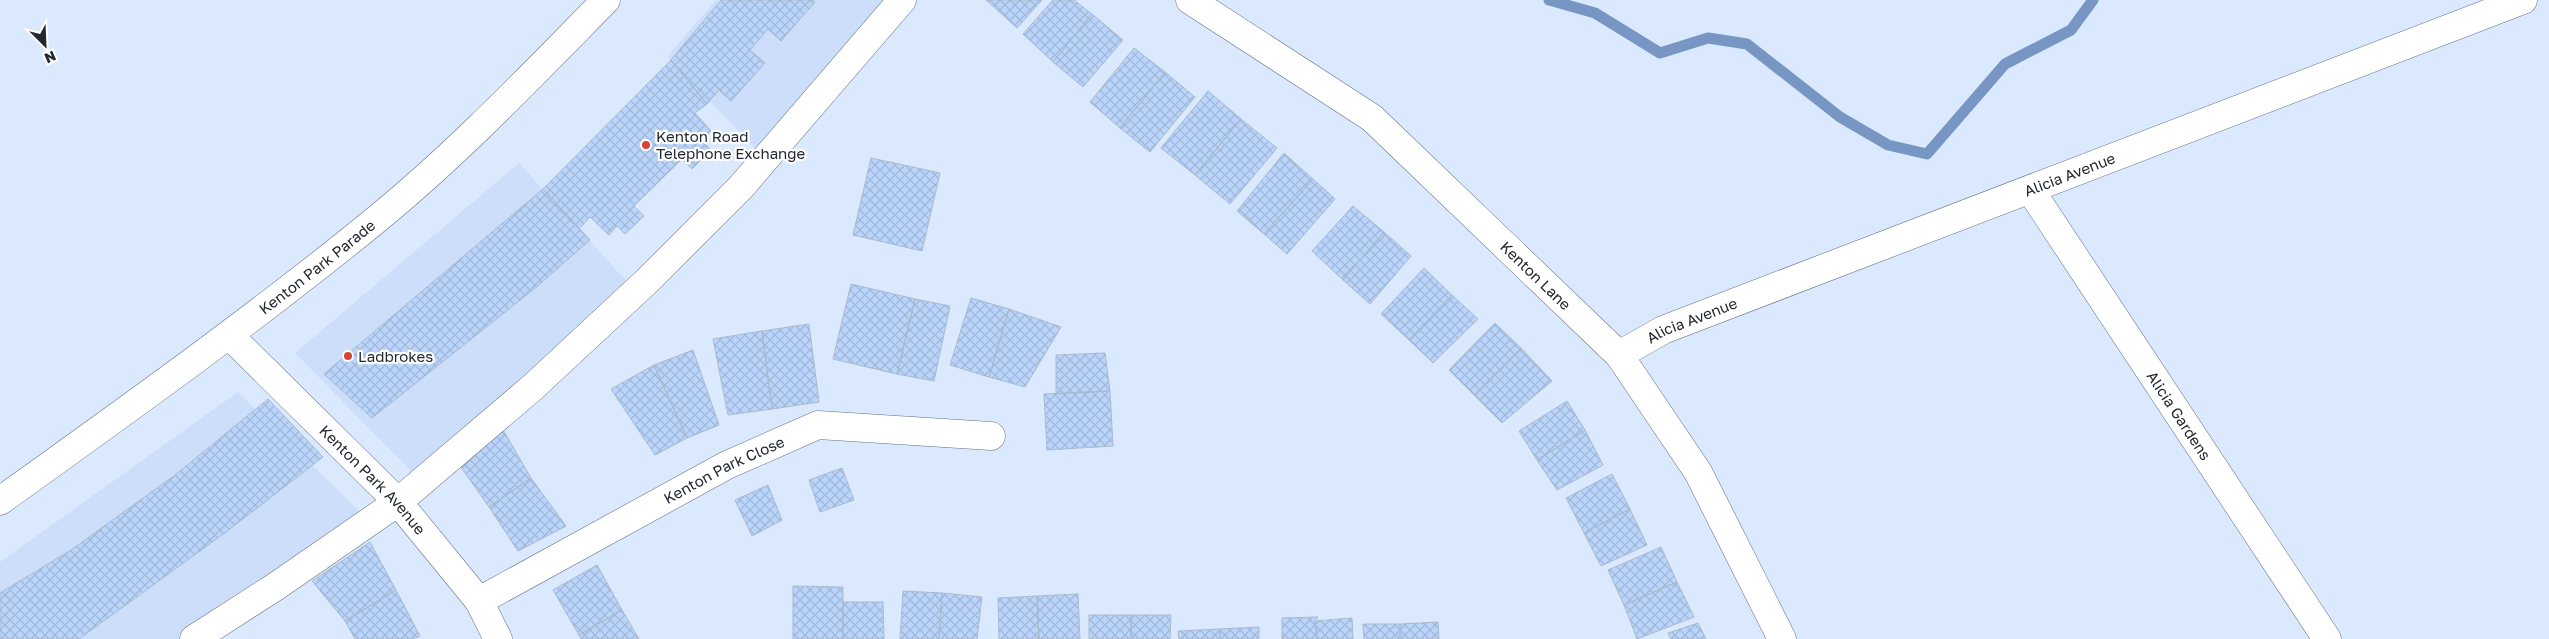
<svg xmlns="http://www.w3.org/2000/svg" width="2549" height="639" viewBox="0 0 2549 639" font-family="'Golos Text',sans-serif">
	<style>
		.built { fill: #ccdefa }
		.lines { fill: none; stroke-linecap: round; stroke-linejoin: round }
		.stream { stroke: #7796c3; stroke-width: 11 }
		.building { fill: url(#building-cross-hatch); stroke: #aab9cd }
		.minor-casing { stroke: #647183; stroke-width: 29 }
		.major-casing { stroke: #647183; stroke-width: 29 }
		.minor { stroke: #fff; stroke-width: 28 }
		.major { stroke: #fff; stroke-width: 28 }
		.poi-dot { fill: #d24537; stroke: #fff; stroke-width: 2 }
		.labels { text-anchor: middle; dominant-baseline: central; stroke-width: 4.5; stroke-linejoin: round; paint-order: stroke }
		.poi-label { font-size: 15px; fill: #22282f; stroke: #fff; text-anchor: start }
		.street-label { font-size: 15px; fill: #22282f; stroke: #fff }
	</style>
	<defs>
		<pattern id="building-cross-hatch" width="8" height="8" patternUnits="userSpaceOnUse" patternTransform="scale(1.25)"><rect width="8" height="8" fill="#bad5fb"/><path d="M0 0l8 8M0 8l8-8" fill="none" stroke="#a0b7d7"/></pattern>
	</defs>
	<rect width="100%" height="100%" fill="#dae9fe"/>
	<path class="built" d="M716,0H892L758,151L667,57Z
		M519,163L629,284L413,473L295,353Z
		M238,392L366,518L189,639H0V562Z"/>
	<g class="lines">
		<path class="stream" d="M1549,0L1595,13L1660,53L1708,38L1747,44L1840,117L1888,145L1927,154L2005,64L2071,30L2093,0"/>
	</g>
	<path class="building" d="M721,0H813L815,2L781,41L768,29L750,50L765,63L731,101L719,90L707,104L671,60Z
		M986,0H1042L1017,28Z
		M1053,0H1074L1092,14L1053,62L1023,34Z
		M1092,14L1123,40L1083,87L1053,62Z
		M1134,48L1165,72L1120,128L1090,102Z
		M671,60L707,104L695,113L711,131L701,140L711,150L692,169L682,159L634,206L644,216L625,234L617,226L609,235L590,217L579,229L543,189Z
		M1165,72L1195,97L1150,152L1120,128Z
		M1208,91L1241,119L1195,175L1161,148Z
		M1241,119L1277,148L1230,204L1195,175Z
		M1284,153L1313,179L1264,234L1237,211Z
		M871,158L940,173L922,251L853,235Z
		M1313,179L1335,199L1287,254L1264,234Z
		M543,189L590,240L534,289L372,418L324,374Z
		M1353,206L1384,232L1343,280L1312,251Z
		M1384,232L1411,256L1370,304L1343,280Z
		M1424,268L1452,295L1409,340L1381,314Z
		M851,284L915,299L897,374L833,359Z
		M1452,295L1478,319L1433,363L1409,340Z
		M971,298L1009,309L989,377L950,365Z
		M915,299L950,306L934,381L897,374Z
		M1009,309L1061,327L1025,387L989,377Z
		M1495,323L1521,348L1474,395L1449,370Z
		M809,324L819,402L772,409L762,331Z
		M762,331L772,409L728,415L713,339Z
		M1521,348L1552,381L1502,423L1474,395Z
		M693,350L719,425L687,438L654,365Z
		M1105,353L1110,391L1056,394V355Z
		M654,365L687,438L655,455L611,389Z
		M1110,391L1113,446L1047,450L1044,394Z
		M268,399L323,457L226,532L79,639H0V593L71,550L175,475Z
		M1567,401L1585,430L1537,460L1519,431Z
		M502,428L531,478L489,507L458,463Z
		M1585,430L1603,465L1557,490L1537,460Z
		M842,468L854,500L820,512L809,480Z
		M1612,474L1630,509L1584,533L1566,498Z
		M531,478L566,526L518,551L489,507Z
		M768,485L782,520L752,536L735,500Z
		M1630,509L1647,545L1601,566L1584,533Z
		M370,542L396,590L345,621L312,581Z
		M1661,547L1677,582L1624,605L1608,570Z
		M597,565L622,610L579,635L553,590Z
		M1677,582L1694,617L1637,639L1624,605Z
		M793,586L843,587V639H793Z
		M396,590L420,636L414,639H355L345,621Z
		M903,591L942,593L939,639H900Z
		M942,593L982,597L977,639H939Z
		M1078,594L1080,639H1039L1037,596Z
		M1037,596L1039,639H999L998,598Z
		M843,602H883L884,639H843Z
		M622,610L639,639H581L579,635Z
		M1089,615H1131V639H1089Z
		M1131,615H1171L1170,639H1131Z
		M1318,617L1315,621L1317,639H1282V618Z
		M1352,618L1353,639H1317L1315,621Z
		M1438,622L1439,639H1400V624Z
		M1698,623L1706,639H1671L1668,633Z
		M1363,624H1400V639H1364Z
		M1259,627V639H1220V629Z
		M1220,629V639H1179L1178,631Z"/>
	<g class="lines">
		<g class="minor-casing">
			<g id="minor">
				<path id="s1" d="M1190,0L1372,118L1619,355L1698,472L1782,639"/>
				<path id="s2" d="M2031,191L2327,639"/>
				<path id="s3" d="M229,335L398,502L479,601L498,639"/>
				<path id="s4" d="M1619,355L1663,330L2523,0"/>
				<path id="s5" d="M479,601L727,465L818,425L991,436"/>
				<path d="M194,639L275,587L398,502L533,387L647,281L741,187L902,0"/>
			</g>
		</g>
		<g class="major-casing">
			<g id="major">
				<path id="s6" d="M0,501C128,409 256,318 377,219C459,152 532,75 606,0"/>
			</g>
		</g>
		<use href="#minor" class="minor"/>
		<use href="#major" class="major"/>
	</g>
	<g class="poi-dot">
		<circle cx="646" cy="145" r="5"/>
		<circle cx="348" cy="356" r="5"/>
	</g>
	<g class="labels">
		<g class="poi-label">
			<text x="656" y="136">Kenton Road<tspan x="656" dy="17">Telephone Exchange</tspan></text>
			<text x="358" y="356">Ladbrokes</text>
		</g>
		<g class="street-label">
			<text stroke="none"><textPath href="#s4" startOffset="486">Alicia Avenue</textPath></text>
			<text stroke="none"><textPath href="#s6" startOffset="394">Kenton Park Parade</textPath></text>
			<text stroke="none"><textPath href="#s1" startOffset="444">Kenton Lane</textPath></text>
			<text stroke="none"><textPath href="#s4" startOffset="81">Alicia Avenue</textPath></text>
			<text stroke="none"><textPath href="#s2" startOffset="269">Alicia Gardens</textPath></text>
			<text stroke="none"><textPath href="#s5" startOffset="278">Kenton Park Close</textPath></text>
			<text stroke="none"><textPath href="#s3" startOffset="204">Kenton Park Avenue</textPath></text>
		</g>
	</g>
	<g transform="translate(45 45) rotate(156)" stroke="#ffffff" stroke-width="4" paint-order="stroke">
	<path d="M0-4L9 19L0 12L-9 19Z" fill="#22282f"/>
	<text y="-8" font-size="14" font-weight="bold" text-anchor="middle" fill="#22282f">N</text>
	</g>
</svg>
